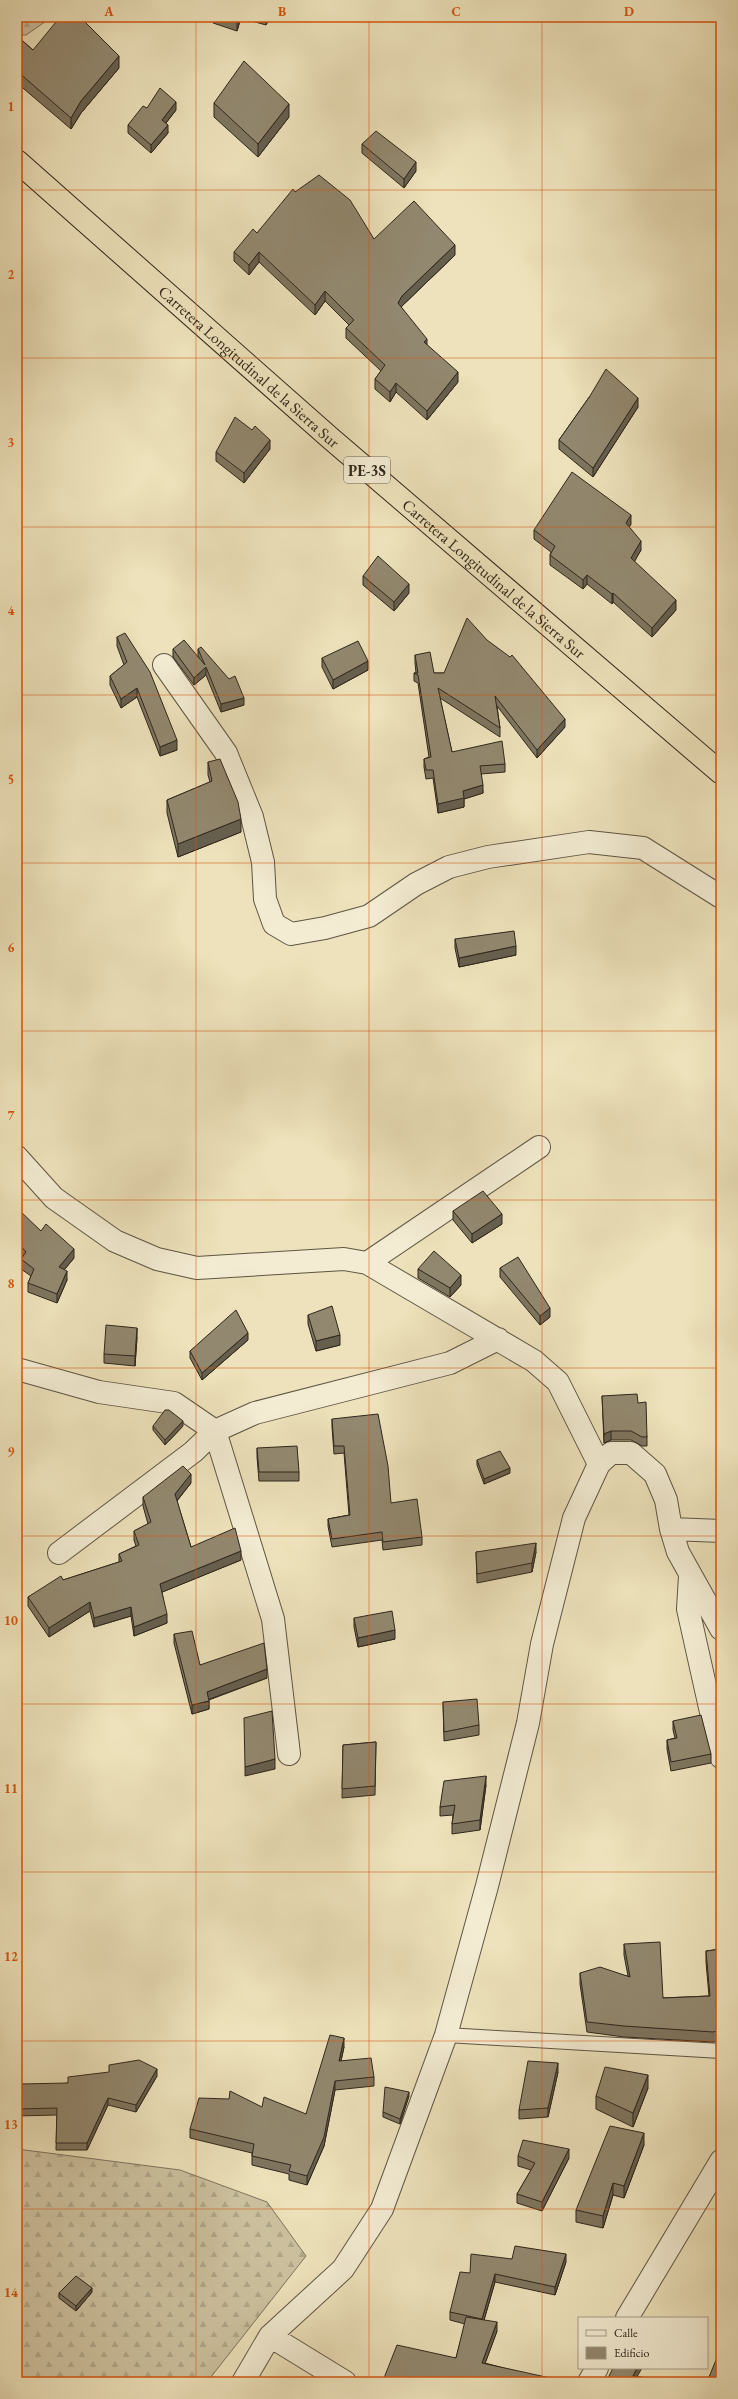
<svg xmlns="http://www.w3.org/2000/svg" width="738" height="2399" viewBox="0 0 738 2399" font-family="'EB Garamond',serif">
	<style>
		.forest { fill: url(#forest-firs); stroke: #7e745e }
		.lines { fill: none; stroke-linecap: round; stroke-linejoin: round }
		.service-casing { stroke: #5e5544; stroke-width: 16 }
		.minor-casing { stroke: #5e5544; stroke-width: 24 }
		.trunk-casing { stroke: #2f261c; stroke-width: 24 }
		.service { stroke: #f3ecd3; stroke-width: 14 }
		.minor { stroke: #f3ecd3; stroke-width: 22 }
		.trunk { stroke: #ede2bb; stroke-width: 22 }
		.wall { fill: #7e755f; stroke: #2f261c }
		.shaded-wall { fill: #665f4e; stroke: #2f261c }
		.building { fill: #92886f; stroke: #2f261c }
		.grid { fill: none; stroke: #d6540e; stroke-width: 1; stroke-opacity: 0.55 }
		.labels { text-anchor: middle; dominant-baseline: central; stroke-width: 3; stroke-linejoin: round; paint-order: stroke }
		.shield { fill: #f3ecd3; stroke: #6a6153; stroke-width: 1 }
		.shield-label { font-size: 15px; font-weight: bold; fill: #2f261c }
		.street-label { font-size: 16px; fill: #2f261c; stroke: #f3ecd3 }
		.neatline { fill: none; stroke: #d6540e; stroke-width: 1.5 }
		.grid-label { font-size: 13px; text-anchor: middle; font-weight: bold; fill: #d6540e }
	</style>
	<defs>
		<pattern id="forest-firs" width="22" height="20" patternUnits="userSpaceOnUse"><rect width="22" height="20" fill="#cdc2a0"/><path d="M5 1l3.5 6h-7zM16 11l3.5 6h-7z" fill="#b0a789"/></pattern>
	</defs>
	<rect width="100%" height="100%" fill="#ede2bb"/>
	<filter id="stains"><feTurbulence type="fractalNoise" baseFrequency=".005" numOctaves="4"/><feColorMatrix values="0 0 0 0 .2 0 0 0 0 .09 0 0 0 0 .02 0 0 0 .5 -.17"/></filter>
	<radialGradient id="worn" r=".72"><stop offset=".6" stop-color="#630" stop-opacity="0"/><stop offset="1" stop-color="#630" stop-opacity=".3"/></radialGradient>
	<path class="forest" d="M17,17H52L26,35H17Z
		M17,2149L180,2170L267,2202L306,2256L207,2382H17Z"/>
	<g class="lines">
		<g class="service-casing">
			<path id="service" d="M446,2035L721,2051"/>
		</g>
		<g class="minor-casing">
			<path id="minor" d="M164,665L226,753L252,817L263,862L265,899L274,924L291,934L325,928L369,916L416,884L449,867L488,857L589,842L643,848L721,897
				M17,1157L54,1198L115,1241L157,1259L197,1268L344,1259L367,1263L534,1361L558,1382L599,1464
				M367,1263L539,1147
				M17,1369L99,1392L174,1403L215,1431L273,1619L289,1754
				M671,1529L721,1531
				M59,1553L193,1452L215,1431L255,1413L450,1363L498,1339
				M690,1576L688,1609L721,1757
				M627,2318L721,2161
				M270,2336L345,2382
				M243,2382L270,2336L343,2269L382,2209L446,2035L487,1886L528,1723L542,1644L574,1518L599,1464L611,1453H631L655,1474L666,1500L671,1529L678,1552L721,1629
				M589,2382L597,2368"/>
		</g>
		<g class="trunk-casing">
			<g id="trunk">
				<path id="s1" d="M17,161L329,437L721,773"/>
			</g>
		</g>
		<use href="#service" class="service"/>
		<use href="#minor" class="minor"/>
		<use href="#trunk" class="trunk"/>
	</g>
	<path class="wall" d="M213,17H270L266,25L241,18L237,31L213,23Z
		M290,17H298L297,19Z
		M17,36L33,50L119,68L81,113L71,129L17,83Z
		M214,103L289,117L258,157L214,117Z
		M147,108L176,110L166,123L168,133L151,153L128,133V125Z
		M362,144L416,171L404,188L362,153Z
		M295,192L374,239L455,255L401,307L427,345L458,382L427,420L396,392L390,402L375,389V379L381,371L346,338V328L349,325L325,301L315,315L259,262L249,275L234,261V252L257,233Z
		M590,396L638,407L593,477L559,449V440Z
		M252,430L270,449L244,483L216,461V452Z
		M631,524L629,527L641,550L634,561L676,610L652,637L613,602L612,604L587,584L583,589L550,565V555L551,552L534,539V530Z
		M363,576L409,593L394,611L363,585Z
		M117,637L177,750L160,756L137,697L121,708L110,685V676L124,665L117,646Z
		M173,649L199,658L198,656V649L244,705L221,712L206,675L194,685L173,657Z
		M415,655L434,673H444L565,727L537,758L497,706L500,728V737L440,698L452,752L505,764V772L481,774L483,793L464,799V807L438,813L433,778L426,779L424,767V759L429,757L418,683L414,681V673H416L415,663Z
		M322,658L368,670L333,689L322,667Z
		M208,762L241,832L178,857L167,813V800L210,782L208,775Z
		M455,939L516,955L459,967L455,948Z
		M453,1211L502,1224L472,1243L453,1220Z
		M17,1213L41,1231L74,1258L64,1270L67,1280L57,1303L28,1292V1283L31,1276L21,1269V1259L22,1257L17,1252Z
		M500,1268L550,1317L540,1325L500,1277Z
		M418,1269L461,1285L450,1297L418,1278Z
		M308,1315L340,1345L316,1351L308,1324Z
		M137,1337L135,1366L104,1363V1354Z
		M248,1340L202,1380L190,1358V1351Z
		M602,1396L638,1403L647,1437V1446H642L631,1440H611L604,1443Z
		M332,1419L391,1503L422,1537V1545L383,1550L382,1540L332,1547L328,1526V1519L349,1515L344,1453L334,1454L332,1427Z
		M153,1426H183L165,1445L153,1430Z
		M257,1448L299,1472V1481H259L257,1457Z
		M477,1460L510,1473L484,1484L477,1465Z
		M191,1483L177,1501L191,1547L241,1560L162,1592L167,1623L134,1636L131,1616L94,1627L90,1611L49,1637L28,1606V1597L63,1580L119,1562V1554L136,1546L134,1540V1531L148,1524L143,1506V1497Z
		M476,1552H536L532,1572L477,1583Z
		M354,1618L395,1639L358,1647L354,1627Z
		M174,1634L200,1665L267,1678L209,1700V1709L192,1714L174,1643Z
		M443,1702L479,1725V1735L444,1741Z
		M673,1721L711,1754V1763L671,1771L667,1749V1740L675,1738L673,1730Z
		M376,1742L375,1795L342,1798L343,1745Z
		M486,1785L480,1830L452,1834V1824L453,1815L440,1816V1807Z
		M624,1944L663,1998L709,1996L706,1962V1951L721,1949V2041L713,2042L624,2037L587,2032L580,1984V1973L628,1976L624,1955Z
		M344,2047L341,2061L374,2077V2086L335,2090L324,2146L307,2185L289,2180V2174L252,2165V2153L190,2138V2129L306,2114Z
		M558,2072L548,2117L519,2119V2110Z
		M157,2076L136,2112L108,2105L87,2150H56L57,2115L17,2116V2090L68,2083Z
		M648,2088L633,2127L596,2109V2096Z
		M409,2096L400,2124L383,2117V2112Z
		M644,2145L624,2198L613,2195L603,2228L576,2222V2210Z
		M518,2156L569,2158L542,2211L517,2203V2194L531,2170L518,2166Z
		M512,2259L566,2262L555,2295L495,2282L484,2320L497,2331L485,2363L555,2382H384V2378L456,2358L465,2324L450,2320V2312L470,2273Z
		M92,2292L76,2311L59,2298V2293Z"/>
	<path class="shaded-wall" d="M239,17H241L237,31V22Z
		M266,17H270L266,25Z
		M119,56V68L81,113L71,129V118L81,101Z
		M176,102V110L162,128V120Z
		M289,104V117L258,157V144Z
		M168,125V133L151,153V145Z
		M416,162V171L404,188V179Z
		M455,245V255L402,306L398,313V303L402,296Z
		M259,252V262L249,275V265Z
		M325,291V301L315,315V305Z
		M427,339V348L424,342Z
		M458,372V382L427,420V411Z
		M396,383V392L390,402V392Z
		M638,398V407L593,477V468Z
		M270,440V449L244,483V473Z
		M631,515V524L626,532V523Z
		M641,541V550L631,568V558Z
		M587,575V584L583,589V580Z
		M409,584V593L394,611V602Z
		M613,593V602L612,604V594Z
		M676,600V610L652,637V628Z
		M368,661V670L333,689V680Z
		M206,667V675L194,685V678Z
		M137,688V697L121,708V699Z
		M244,698V705L221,712V704Z
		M565,719V727L537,758V750Z
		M177,740V750L160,756V747Z
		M483,785V793L464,799V807L438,813V804L463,791Z
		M241,819V832L178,857V844Z
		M516,946V955L459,967V958Z
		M502,1214V1224L472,1243V1234Z
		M74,1249V1258L59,1276V1267Z
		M67,1271V1280L57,1303V1294Z
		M461,1275V1285L450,1297V1288Z
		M550,1308V1317L540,1325V1316Z
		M137,1328V1337L135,1366V1356Z
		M248,1333V1340L202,1380V1373Z
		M340,1335V1345L316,1351V1341Z
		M183,1421V1426L165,1445V1440Z
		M611,1431V1440L604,1443V1434Z
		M510,1468V1473L484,1484V1479Z
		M191,1474V1483L175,1503V1494Z
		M536,1543V1552L532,1572V1563Z
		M241,1551V1560L160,1593V1584Z
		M90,1602V1611L49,1637V1628Z
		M131,1607V1616L94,1627V1618Z
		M167,1614V1623L134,1636V1627Z
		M395,1630V1639L358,1647V1638Z
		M267,1669V1678L207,1700V1692Z
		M209,1701V1709L192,1714V1705Z
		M275,1759V1769L245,1776V1767Z
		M486,1776V1785L480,1830V1820Z
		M344,2038V2047L339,2070V2061Z
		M558,2063V2072L548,2117V2108Z
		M157,2069V2076L136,2112V2105Z
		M648,2075V2088L633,2127V2113Z
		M335,2081V2090L324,2146L307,2185V2176Z
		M409,2092V2096L400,2124V2119Z
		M108,2098V2105L87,2150V2143Z
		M644,2133V2145L624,2198V2186Z
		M569,2149V2158L542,2211V2202Z
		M613,2183V2195L603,2228V2216Z
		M566,2254V2262L555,2295V2287Z
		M495,2274V2282L482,2327V2319Z
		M92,2288V2292L76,2311V2306Z
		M497,2322V2331L482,2372V2363Z
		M637,2368H642L634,2382L633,2376Z"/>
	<path class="building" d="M60,17H80L119,56L81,101L71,118L17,71V36L33,50Z
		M221,17H239L237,22Z
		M244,61L289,104L258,144L214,103Z
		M160,88L176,102L162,120L168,125L151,145L128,125L143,106L147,108Z
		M376,131L416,162L404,179L362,144Z
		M319,175L350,200L374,239L414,201L455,245L402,296L398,303L427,339L424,342L458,372L427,411L396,383L390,392L375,379L385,365L346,328L354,320L325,291L315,305L259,252L249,265L234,252L253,229L257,233L293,189L295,192Z
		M606,369L638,398L593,468L559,440L590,396Z
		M235,417L252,430L255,426L270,440L244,473L216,452Z
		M572,472L631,515L626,523L641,541L631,558L676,600L652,628L613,593L612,594L587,575L583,580L550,555L555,546L534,530Z
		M378,556L409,584L394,602L363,576Z
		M467,618L487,640L510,657L512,655L565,719L537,750L495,696L500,728L438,688L452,752L502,741L505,764L480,766L483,785L463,791L464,798L438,804L433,770H426L424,759L431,757L418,675L414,673H418L415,655L430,652L434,673H444Z
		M125,633L150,672L177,740L160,747L137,688L121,699L110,676L127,662L117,637Z
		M184,640L205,665L198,649L201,647L229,679L235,676L244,698L221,704L206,667L194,678L173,649Z
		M358,641L368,661L333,680L322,658Z
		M220,759L238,802L241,819L178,844L167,800L212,781L208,762Z
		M514,931L516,946L459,958L455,939Z
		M483,1191L502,1214L472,1234L453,1211Z
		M19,1210L41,1231L46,1224L74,1249L59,1267L67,1271L57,1294L28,1283L34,1269L21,1259L26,1252L17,1242V1213Z
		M434,1251L461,1275L450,1288L418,1269Z
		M518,1257L550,1308L540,1316L500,1268Z
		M332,1306L340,1335L316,1341L308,1315Z
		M236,1310L248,1333L202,1373L190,1351Z
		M106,1325L137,1328L135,1356L104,1354Z
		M637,1394L638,1403L646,1402L647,1437H642L631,1431H611L604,1434L602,1396Z
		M165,1410H169L183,1421L165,1440L153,1426Z
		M378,1414L388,1466L391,1503L417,1499L422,1537L383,1542L382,1532L332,1539L328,1519L350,1515L344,1446H334L332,1419Z
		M297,1446L299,1472H259L257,1448Z
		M500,1451L510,1468L484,1479L477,1460Z
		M183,1466L191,1474L175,1494L191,1547L235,1528L241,1551L160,1584L167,1614L134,1627L131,1607L94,1618L90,1602L49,1628L28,1597L61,1576L63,1580L122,1561L119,1554L139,1545L134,1531L151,1522L143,1497Z
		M536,1543L532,1563L477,1574L476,1552Z
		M392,1611L395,1630L358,1638L354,1618Z
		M192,1631L200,1665L264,1643L267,1669L207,1692L209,1701L192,1705L174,1634Z
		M477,1699L479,1725L444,1732L443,1702Z
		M272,1711L275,1759L245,1767L244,1718Z
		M701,1715L711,1754L671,1762L667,1740L677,1738L673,1721Z
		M376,1742L375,1786L342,1789L343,1745Z
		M486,1776L480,1820L452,1824L455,1805L440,1807L444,1781Z
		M660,1942L663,1998L710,1996L706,1951L721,1949V2030L713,2032L624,2026L587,2022L580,1973L600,1967L630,1977L624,1944Z
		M330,2035L344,2038L339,2061L371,2058L374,2077L335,2081L324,2137L307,2176L289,2171L291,2165L252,2156L254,2144L190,2129L199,2098L229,2099L230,2091L262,2107L264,2097L306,2114Z
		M139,2060L157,2069L136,2105L108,2098L87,2143H56L57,2108L17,2109V2090H20V2084L68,2083V2077L109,2072V2065Z
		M528,2061L558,2063L548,2108L519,2110Z
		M605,2067L648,2075L633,2113L596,2096Z
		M385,2087L409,2092L400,2119L383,2112Z
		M610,2126L644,2133L624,2186L613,2183L603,2216L576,2210Z
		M523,2140L569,2149L542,2202L517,2194L535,2163L518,2156Z
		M515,2246L566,2254L555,2287L495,2274L482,2319L450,2312L460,2272L470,2273L471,2254L512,2259Z
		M76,2276L92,2288L76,2306L59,2293Z
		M466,2317L497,2322L482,2363L555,2379L554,2382H403L384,2378L397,2345L456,2358Z
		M718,2355L721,2356V2382H707Z
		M613,2368H637L633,2376L648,2378L647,2382H606Z"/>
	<path class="grid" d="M196,17V2382M369,17V2382M542,17V2382M17,190H721M17,358H721M17,527H721M17,695H721M17,863H721M17,1031H721M17,1200H721M17,1368H721M17,1536H721M17,1704H721M17,1872H721M17,2041H721M17,2209H721"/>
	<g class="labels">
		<rect class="shield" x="344" y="457" width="46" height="26" rx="3"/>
		<g class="shield-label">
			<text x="367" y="470">PE-3S</text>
		</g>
		<g class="street-label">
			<text stroke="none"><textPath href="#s1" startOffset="310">Carretera Longitudinal de la Sierra Sur</textPath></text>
			<text stroke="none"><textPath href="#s1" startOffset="634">Carretera Longitudinal de la Sierra Sur</textPath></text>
		</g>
	</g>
	<rect width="738" height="2399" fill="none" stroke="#ede2bb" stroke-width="44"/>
	<rect x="578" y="2317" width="130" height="52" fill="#f3ecd3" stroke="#a59d8a"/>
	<rect x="586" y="2330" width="20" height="6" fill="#f3ecd3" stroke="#a59d8a"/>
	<text x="614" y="2337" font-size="12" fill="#2f261c">Calle</text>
	<rect x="586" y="2347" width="20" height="12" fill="#92886f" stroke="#a59d8a"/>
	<text x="614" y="2357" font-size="12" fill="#2f261c">Edificio</text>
	<rect x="22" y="22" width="694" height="2355" class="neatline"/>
	<g class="grid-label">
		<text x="109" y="16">A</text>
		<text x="282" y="16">B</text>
		<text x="456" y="16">C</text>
		<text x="629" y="16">D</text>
		<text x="11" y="111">1</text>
		<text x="11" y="279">2</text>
		<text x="11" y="447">3</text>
		<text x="11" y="615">4</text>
		<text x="11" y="784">5</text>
		<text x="11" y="952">6</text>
		<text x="11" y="1120">7</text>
		<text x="11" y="1288">8</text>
		<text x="11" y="1456">9</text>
		<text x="11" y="1625">10</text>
		<text x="11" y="1793">11</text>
		<text x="11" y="1961">12</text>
		<text x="11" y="2129">13</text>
		<text x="11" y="2297">14</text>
	</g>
	<rect width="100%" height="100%" filter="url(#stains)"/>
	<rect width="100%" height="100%" fill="url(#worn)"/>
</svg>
